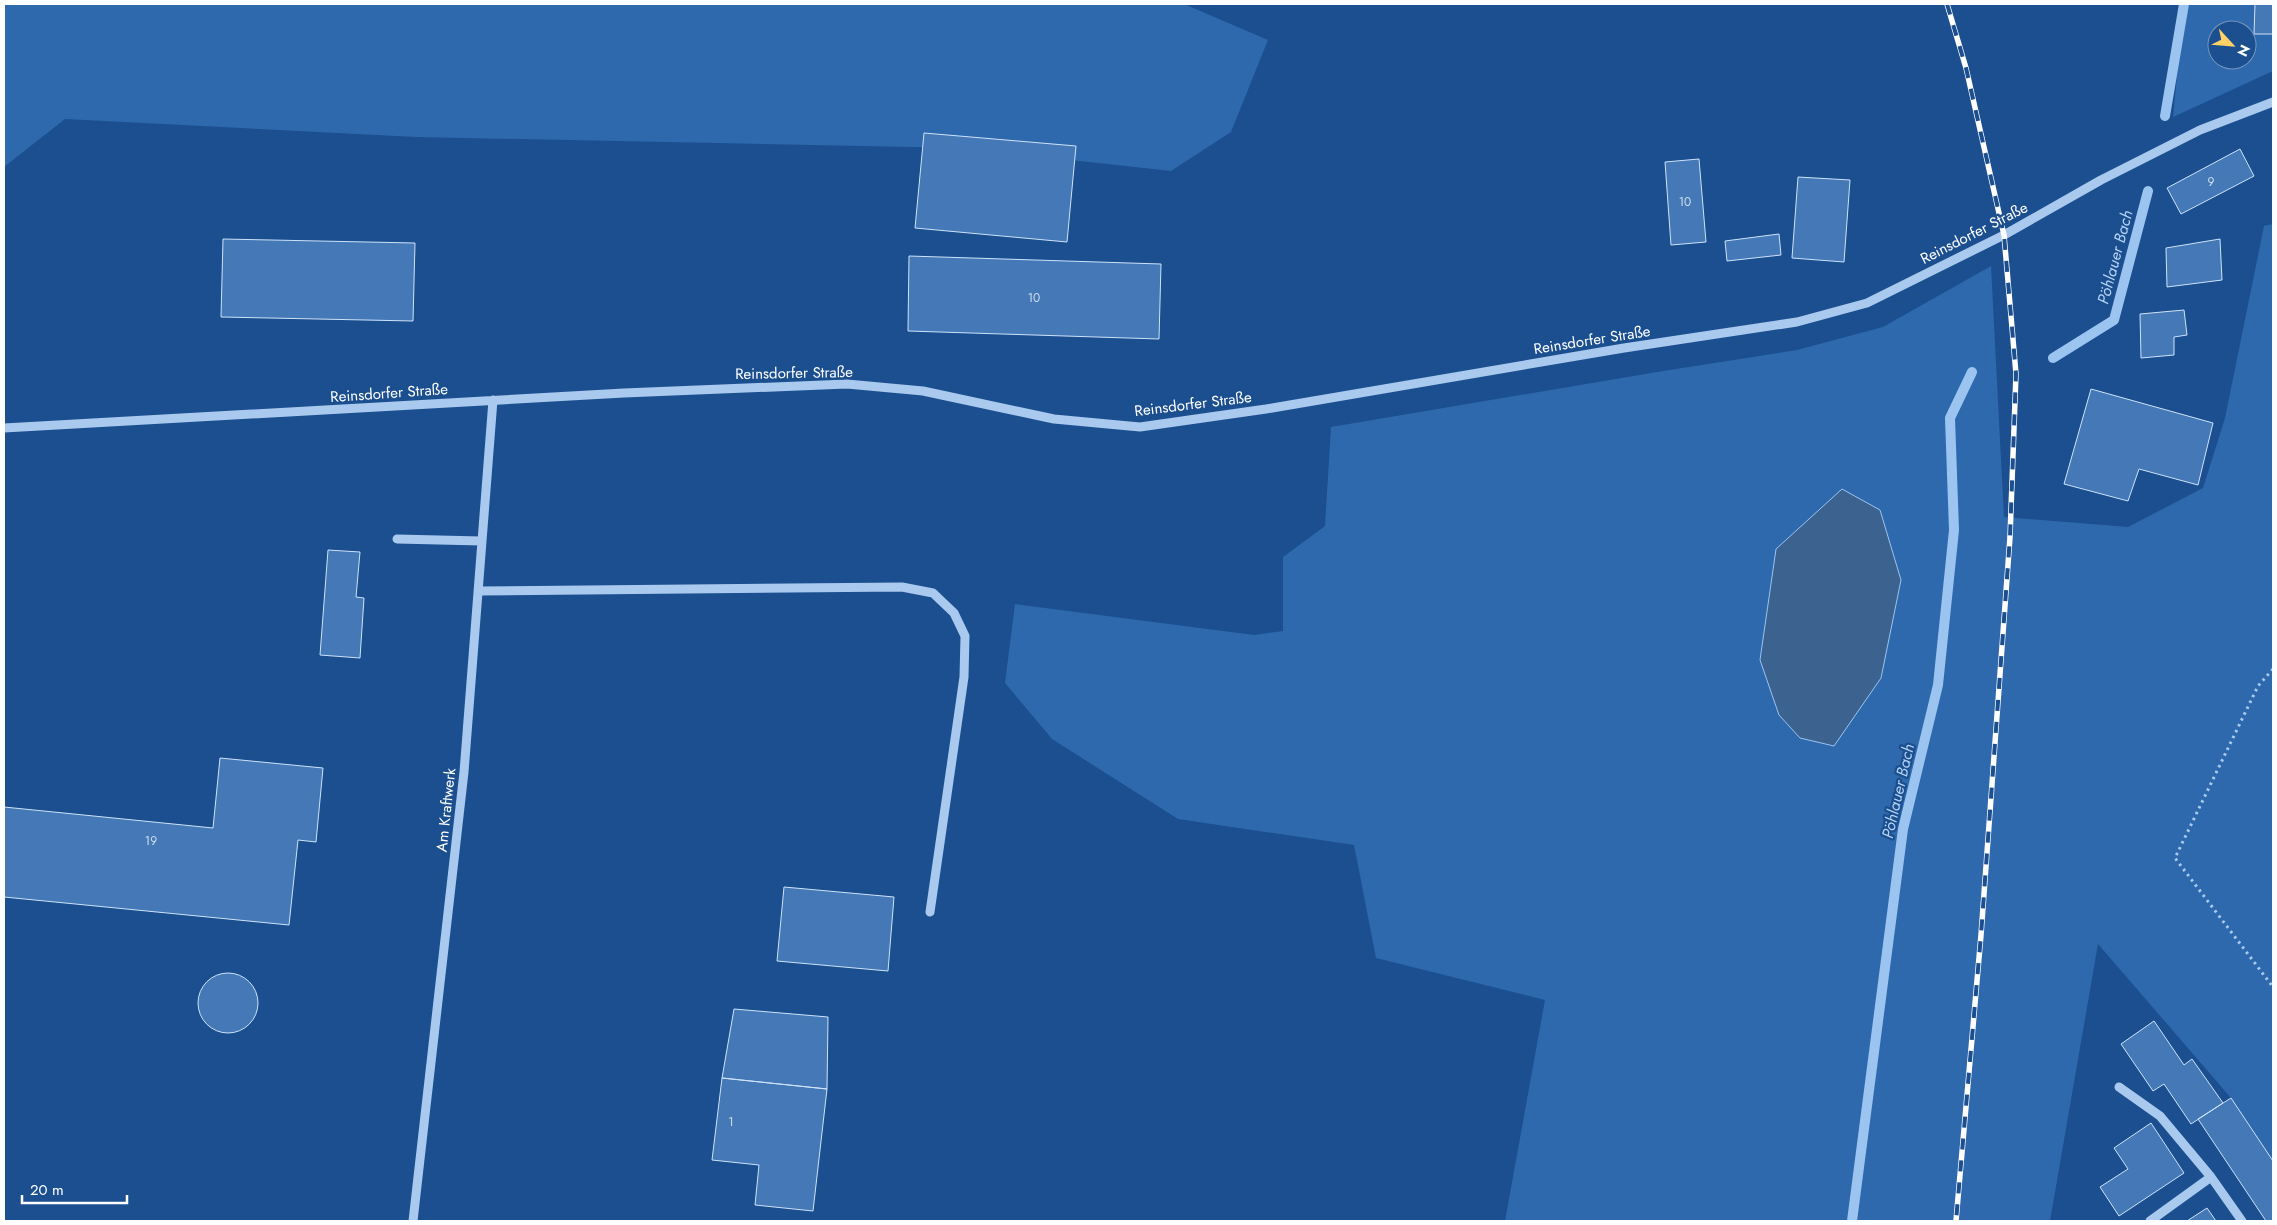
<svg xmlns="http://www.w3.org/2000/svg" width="2277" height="1225" viewBox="0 0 2277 1225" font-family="Jost,sans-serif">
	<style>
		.green { fill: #2e69ad; fill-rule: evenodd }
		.water { fill: #3c6290; stroke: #9cc4f0 }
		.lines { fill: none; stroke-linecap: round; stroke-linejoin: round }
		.stream { stroke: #9cc4f0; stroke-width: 10 }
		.building { fill: #4478b7; stroke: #cfe3fa }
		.path { stroke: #a9c9ee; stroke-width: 3; stroke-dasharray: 2.5 4; stroke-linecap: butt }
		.minor { stroke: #a9c9ee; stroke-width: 9 }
		.rail-casing { stroke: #fff; stroke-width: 5.5 }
		.rail { stroke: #1b4f8f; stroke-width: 4; stroke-dasharray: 11; stroke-linecap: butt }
		.labels { text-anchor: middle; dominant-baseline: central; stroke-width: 4.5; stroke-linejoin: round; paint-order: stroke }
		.number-label { font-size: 12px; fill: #d0dded }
		.street-label { font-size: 15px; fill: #fff; stroke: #1b4f8f }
		.water-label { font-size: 16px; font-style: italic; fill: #b5d3f5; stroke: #1b4f8f }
	</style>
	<rect width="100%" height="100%" fill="#1b4f8f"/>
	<path class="green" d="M4,4H1184L1268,40L1231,132L1171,171L961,148L416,137L65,119L4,167Z
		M2184,4H2273V71L2173,117ZM2217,30H2247V60H2217Z
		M2273,224V1161L2231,1098L2098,944L2050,1221H1505L1545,1000L1376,958L1354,845L1178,819L1052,739L1005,683L1015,604L1254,635L1283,631V557L1325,526L1331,427L1663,371L1797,350L1883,327L1991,266L2004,517L2128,527L2203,488L2225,418L2264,226Z"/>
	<path class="water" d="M1842,489L1880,510L1901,580L1881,678L1834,746L1800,738L1779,715L1760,660L1776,549Z"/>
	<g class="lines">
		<path class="stream" d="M2165,116L2184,4
			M2053,358L2114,320L2148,191
			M1852,1221L1903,829L1938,685L1954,530L1950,418L1972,372"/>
	</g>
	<path class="building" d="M2255,4H2273V34H2254Z
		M924,133L1076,146L1067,242L915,228Z
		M2240,149L2254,176L2181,214L2167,188Z
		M1699,159L1706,242L1671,245L1665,162Z
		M1798,177L1850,180L1844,262L1792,258Z
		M1779,234L1781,255L1727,261L1725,241Z
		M223,239L415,243L413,321L221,317Z
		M2220,239L2222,280L2167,287L2166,248Z
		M909,256L1161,264L1159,339L908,331Z
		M2184,310L2187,335L2174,337V355L2141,358L2140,314Z
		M2091,389L2213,423L2198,485L2139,469L2128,501L2064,484Z
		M328,550L360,552L356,597L364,598L360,658L320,655Z
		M220,758L323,768L316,842L298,840L289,925L4,897V807L213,828Z
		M784,887L894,897L888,971L777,961Z
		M198 1003a30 30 0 1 1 60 0a30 30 0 1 1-60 0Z
		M734,1009L828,1017L827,1089L722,1078Z
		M2154,1021L2184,1065L2192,1059L2223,1103L2191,1124L2164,1084L2153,1091L2121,1044Z
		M722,1078L827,1089L813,1211L755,1205L759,1165L712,1160Z
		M2231,1098L2273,1161V1221H2266L2198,1119Z
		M2151,1123L2184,1173L2119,1216L2100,1187L2128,1169L2114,1148Z
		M2207,1208L2216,1221H2187Z"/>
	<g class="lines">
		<path class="path" d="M2273,669L2258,686L2175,858L2273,987"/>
		<path class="minor" d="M4,428L624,393L847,384L923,391L1054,419L1140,427L1266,409L1624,348L1797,322L1867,303L2004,235L2101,180L2200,130L2273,102
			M397,539L481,541
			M478,591L902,587L933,593L954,613L965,636L964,677L930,912
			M2119,1087L2160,1116L2211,1177L2242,1221
			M413,1221L464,772L493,400
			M2150,1221L2211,1177"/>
		<g class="rail-casing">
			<path id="rail" d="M1947,4L1966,68L2004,235L2016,374L2010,537L1981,935L1956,1221"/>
		</g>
		<use href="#rail" class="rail"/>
	</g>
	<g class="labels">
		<g class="number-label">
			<text x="2211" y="182">9</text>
			<text x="1685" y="202">10</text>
			<text x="1034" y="298">10</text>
			<text x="151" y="841">19</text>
			<text x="731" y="1122">1</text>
		</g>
		<g class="street-label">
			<text transform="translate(1974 233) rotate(-27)">Reinsdorfer Straße</text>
			<text transform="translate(1592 340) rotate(-9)">Reinsdorfer Straße</text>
			<text transform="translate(794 373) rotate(-1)">Reinsdorfer Straße</text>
			<text transform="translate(389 393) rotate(-4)">Reinsdorfer Straße</text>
			<text transform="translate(1193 404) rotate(-7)">Reinsdorfer Straße</text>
			<text transform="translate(446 810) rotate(-84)">Am Kraftwerk</text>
		</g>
		<g class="water-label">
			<text transform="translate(2115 257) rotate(-75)">Pöhlauer Bach</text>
			<text transform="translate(1898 791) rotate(-77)">Pöhlauer Bach</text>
		</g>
	</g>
	<rect width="2277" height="1225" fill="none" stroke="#ffffff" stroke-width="10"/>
	<g transform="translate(2232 45) rotate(116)"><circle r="24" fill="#1b4f8f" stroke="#7695bc"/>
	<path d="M0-4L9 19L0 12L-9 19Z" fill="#ffd166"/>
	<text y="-8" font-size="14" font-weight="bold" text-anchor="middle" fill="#ffffff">N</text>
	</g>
	<path d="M22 1195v8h105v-8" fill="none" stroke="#ffffff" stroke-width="2.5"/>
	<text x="30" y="1195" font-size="15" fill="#ffffff" stroke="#1b4f8f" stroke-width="4" paint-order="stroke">20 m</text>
</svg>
